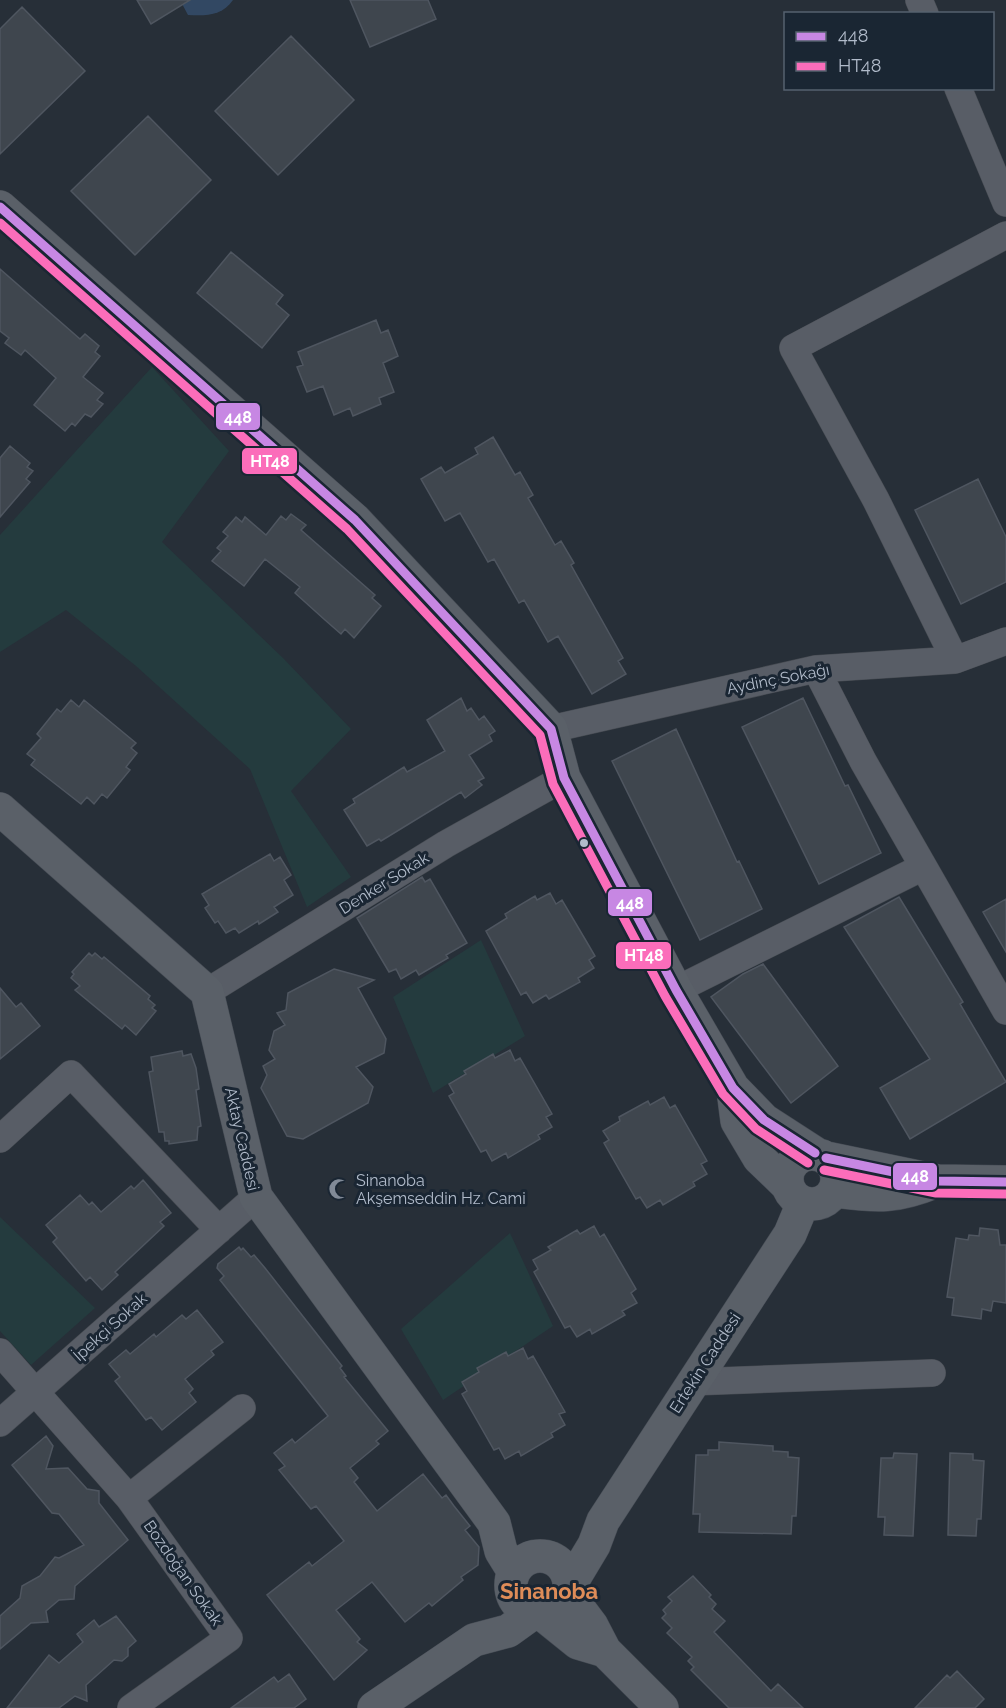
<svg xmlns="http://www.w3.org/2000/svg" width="1006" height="1708" viewBox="0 0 1006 1708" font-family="Raleway,sans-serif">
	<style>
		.green { fill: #243b3e }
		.water { fill: #324863 }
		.building { fill: #3f464e; stroke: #4f5660; stroke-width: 1.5 }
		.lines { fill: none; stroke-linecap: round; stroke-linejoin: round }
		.minor-casing { stroke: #464b52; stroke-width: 28 }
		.major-casing { stroke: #454b54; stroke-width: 34 }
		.minor { stroke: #585d66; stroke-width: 27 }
		.major { stroke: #5a6068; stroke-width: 33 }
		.bus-1-casing { stroke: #1a2633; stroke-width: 14 }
		.bus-2-casing { stroke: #1a2633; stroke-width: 14 }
		.bus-1 { stroke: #c787e3; stroke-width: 9 }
		.bus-2 { stroke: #fb6dba; stroke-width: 9 }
		.bus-dot { fill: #b1bbca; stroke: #1a2633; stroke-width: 2 }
		.labels { text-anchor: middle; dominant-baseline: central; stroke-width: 6; stroke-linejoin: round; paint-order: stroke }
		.street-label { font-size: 16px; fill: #b1bbca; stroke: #1a2633 }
		.poi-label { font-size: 16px; fill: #b1bbca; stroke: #1a2633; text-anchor: start }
		.district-label { font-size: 22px; font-weight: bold; fill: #de8c58; stroke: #1a2633 }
		.line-badge { stroke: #1a2633; stroke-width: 2 }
		.badge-label { font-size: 16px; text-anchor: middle; font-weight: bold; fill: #fff }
	</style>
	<rect width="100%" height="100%" fill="#272f38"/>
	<path class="green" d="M152,367L229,451L162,542L283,658L351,729L291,791L351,877L307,907L250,769L136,666L66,610L0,652V535Z
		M481,940L525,1036L433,1093L393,997Z
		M0,1217L95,1308L31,1365L0,1331Z
		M510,1233L553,1326L443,1400L401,1329Z"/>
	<path class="water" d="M180,0H233C222,16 206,16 188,15Z"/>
	<path class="building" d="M137,0H190L151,24Z
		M350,0H428L436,19L370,47Z
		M22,7L85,71L0,154V29Z
		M291,36L354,100L278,175L215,111Z
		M148,116L211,180L135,255L71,191Z
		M231,252L283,295L276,304L289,315L262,348L197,293Z
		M0,269L80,339L85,334L99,346L95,352L100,356L83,377L103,393L97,400L103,404L91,417L85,414L75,426L72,423L65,431L34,405L56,378L25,350L21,355L5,343L9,338L0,331Z
		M376,320L381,333L388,330L398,356L383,363L394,392L379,398L381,404L353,416L350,408L334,415L323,386L307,392L297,367L303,365L298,352Z
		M493,437L515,475L520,472L533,495L528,498L555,545L561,541L574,563L571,565L623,658L618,661L626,674L592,694L558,636L548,642L524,600L519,603L494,559L488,562L460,513L445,521L421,479L441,467L445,473L478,454L475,448Z
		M10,446L30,463L27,467L33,471L26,479L30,482L0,517V458Z
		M978,479L1006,537V582L961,604L915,510Z
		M291,514L306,525L301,530L375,595L372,598L381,606L354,638L345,629L341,634L325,620L295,593L300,587L265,559L244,586L212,561L221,551L217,548L228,536L223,532L236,517L242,522L245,517L266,535L281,516L286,520Z
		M461,698L467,711L471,708L479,720L484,716L495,731L489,735L492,741L469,755L484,778L478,781L482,785L465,798L461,792L381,841L379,839L367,846L344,810L355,803L353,799L404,767L407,772L445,751L427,720Z
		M803,698L845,786L848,785L881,853L819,884L742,727Z
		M71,700L79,707L84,700L136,743L131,748L137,753L126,767L130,770L107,798L102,794L94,804L87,797L81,804L31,765L35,760L27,754L41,738L37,734L57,709L61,712Z
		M676,729L737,862L739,861L762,909L700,940L612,761Z
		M270,854L274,861L280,857L291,875L284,880L293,895L274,907L278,912L259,924L258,921L239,933L235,928L226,933L218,921L215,923L205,908L209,905L202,894Z
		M422,877L425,882L430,879L467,943L446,955L448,958L419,975L416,970L401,979L396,969L389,972L357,918Z
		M550,893L556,904L562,900L585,939L595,956L589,960L594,968L578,978L580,982L549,999L546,995L533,1003L526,992L521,995L486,931L507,918L505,914L535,896L537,900Z
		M899,897L963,1002L960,1004L1006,1082L910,1139L880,1088L930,1059L844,927Z
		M1006,899V952L983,912Z
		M89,953L92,956L95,953L102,959L104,957L150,996L148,999L155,1005L152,1008L156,1011L136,1035L125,1025L122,1029L75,990L80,986L71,978L74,974L72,972Z
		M763,964L838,1066L791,1103L711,997L743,974Z
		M334,969L374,980L358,988L386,1039L384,1053L356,1067L373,1087L368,1103L303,1139L287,1136L261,1088L267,1075L263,1066L275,1059L269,1050L274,1031L285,1025L277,1013L286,1010L288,993Z
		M0,988L16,1007L21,1003L40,1026L0,1059Z
		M510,1050L515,1061L520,1058L552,1114L546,1117L552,1127L538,1135L540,1139L508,1158L506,1153L492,1161L486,1150L481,1152L449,1096L454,1093L449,1084L466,1074L464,1071L493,1054L495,1058Z
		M182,1051L183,1056L191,1054L196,1068L199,1089L196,1090L201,1126L198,1127L197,1140L169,1144V1141H165L164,1132H159L149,1072L153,1071L151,1057Z
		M664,1097L670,1108L675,1105L707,1161L701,1164L707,1174L693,1182L695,1186L663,1205L660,1200L647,1208L640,1197L636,1199L604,1143L609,1140L603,1131L620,1121L619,1117L648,1101L650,1105Z
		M143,1180L171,1213L160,1222L164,1226L115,1272L118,1275L102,1290L90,1277L86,1281L74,1267L53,1242L57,1238L46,1225L80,1195L89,1205L92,1202L101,1212L131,1186L134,1189Z
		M594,1226L600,1237L604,1234L636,1289L631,1293L637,1303L622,1311L625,1315L592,1334L590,1329L577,1337L570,1326L565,1328L534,1272L538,1269L533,1260L551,1250L548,1247L577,1230L580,1234Z
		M980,1228L998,1230L1000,1245H1006V1303L993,1301L991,1311L982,1309L981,1319L952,1315L954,1298L947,1297L956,1238L968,1240L969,1235L979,1236Z
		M239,1247L241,1250L243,1248L251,1257L254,1255L265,1268L342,1366L340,1368L346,1376L344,1377L388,1431L376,1441L379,1444L350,1468L358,1478L354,1482L377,1511L423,1474L442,1498L446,1495L454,1506L470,1526L465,1530L479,1547L478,1565L461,1577L463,1580L432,1606L429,1603L405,1622L372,1582L336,1610L360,1639L357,1642L367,1650L334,1680L267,1595L309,1562L312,1566L344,1541L316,1506L311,1509L279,1470L285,1466L274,1453L292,1439L295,1443L328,1416L220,1280L224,1276L217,1268L218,1264Z
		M197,1310L223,1342L211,1351L214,1355L185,1379L193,1389L189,1393L196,1402L162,1430L151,1417L146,1420L115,1381L120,1377L109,1364L126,1350L130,1354L154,1334L156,1337L182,1315L186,1319Z
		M523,1348L528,1359L533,1356L565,1412L559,1414L565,1425L551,1433L553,1437L521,1456L519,1451L505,1459L499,1448L494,1450L462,1394L467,1391L462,1382L479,1372L477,1368L506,1352L508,1356Z
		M46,1436L53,1446L46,1469L68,1468L87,1489L99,1491V1503L128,1540L75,1586L74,1599L59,1600L46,1611L48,1622L31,1623L0,1649V1616L20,1598L22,1586L40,1576L55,1557L59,1558L84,1545L59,1514L52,1513L12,1465Z
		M719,1442L773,1446V1451L788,1452V1457L799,1458L796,1516H792L791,1534L699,1532L700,1514H693L696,1455H708V1450H719Z
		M894,1453L917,1454L913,1536L884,1535L885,1517H878L881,1458H893Z
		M950,1453L973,1454V1460L984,1461L981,1519H977L976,1536L948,1535Z
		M693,1576L711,1595L709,1597L716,1604L712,1609L725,1621L714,1632L771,1691L778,1684L803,1708H729L691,1670L694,1667L688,1661L692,1657L667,1633L672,1628L662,1618L666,1614L663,1610L672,1601L668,1597Z
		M116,1616L136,1641L128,1648V1656L122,1661L114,1660L86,1685L87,1701L75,1696L59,1708H7L49,1655L59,1663L83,1642L77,1634L94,1620L99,1627Z
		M957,1671L984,1699L975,1708H915L947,1675L950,1678Z
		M289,1674L306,1699L294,1708H231L274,1677L278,1682Z"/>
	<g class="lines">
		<g class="minor-casing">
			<path id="minor" d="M919,0L925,14
				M958,88L1006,203
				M955,660L876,500L793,348L1006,235
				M816,669L863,761L1006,1011
				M551,729L816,669L955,660L1006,641
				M676,990L923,867
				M207,992L446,844L564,778
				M0,1139L71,1074L219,1230
				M0,1352L129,1498L242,1408
				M691,1382L932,1373
				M0,1423L256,1197
				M129,1498L229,1638L131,1708"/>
		</g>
		<g class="major-casing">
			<path id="major" d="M0,207L355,520L551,729L564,778L676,990L733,1088L764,1120L815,1153
				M0,809L207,992L256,1197L494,1523L501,1551L514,1572
				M733,1090L737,1121L759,1158L787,1185
				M787 1179a25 25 0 1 1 50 0a25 25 0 1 1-50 0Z
				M826,1158L937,1181L1006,1182
				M834,1191C878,1197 896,1198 937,1181
				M511 1585a29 29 0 1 1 58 0a29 29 0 1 1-58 0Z
				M570,1585L594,1545L603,1521L790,1234L803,1203
				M568,1594L592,1626L605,1651L662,1708
				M542,1614L578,1643L605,1651
				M374,1708L474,1640L508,1631L533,1613"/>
		</g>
		<use href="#minor" class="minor"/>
		<use href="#major" class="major"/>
		<g class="bus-1-casing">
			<path id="bus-1" d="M0,207L355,520L551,729L564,778L676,990L733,1088L764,1120L815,1153
				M826,1158L937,1181L1006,1182"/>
		</g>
		<g class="bus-2-casing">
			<path id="bus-2" d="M0,223L347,529L540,735L553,784L665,996L723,1094L756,1129L808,1163
				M824,1170L936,1193L1006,1194"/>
		</g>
		<use href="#bus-1" class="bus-1"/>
		<use href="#bus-2" class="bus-2"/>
	</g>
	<defs>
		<g id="mosque-bare" transform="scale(1.62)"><path d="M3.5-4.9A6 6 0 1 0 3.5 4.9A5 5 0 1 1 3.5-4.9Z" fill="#818a97" stroke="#1a2633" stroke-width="2.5" paint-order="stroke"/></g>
	</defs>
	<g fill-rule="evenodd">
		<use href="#mosque-bare" x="339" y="1189"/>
	</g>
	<circle class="bus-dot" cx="584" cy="843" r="5"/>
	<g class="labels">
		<g class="street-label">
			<text transform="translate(778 679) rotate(-11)">Aydinç Sokağı</text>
			<text transform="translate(384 883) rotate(-32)">Denker Sokak</text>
			<text transform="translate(242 1139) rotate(77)">Aktay Caddesi</text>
			<text transform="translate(110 1327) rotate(-42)">İpekçi Sokak</text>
			<text transform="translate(705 1363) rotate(-57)">Ertekin Caddesi</text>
			<text transform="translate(183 1573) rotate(55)">Bozdoğan Sokak</text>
		</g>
		<g class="poi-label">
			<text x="356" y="1180">Sinanoba<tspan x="356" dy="18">Akşemseddin Hz. Cami</tspan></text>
		</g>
		<g class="district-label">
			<text x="549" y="1591">Sinanoba</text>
		</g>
	</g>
	<g class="line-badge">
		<rect x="215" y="402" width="46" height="29" rx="6" fill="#c787e3"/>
		<rect x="241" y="447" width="57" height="28" rx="6" fill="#fb6dba"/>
		<rect x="607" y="888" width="46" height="29" rx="6" fill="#c787e3"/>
		<rect x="615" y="941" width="57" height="29" rx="6" fill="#fb6dba"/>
		<rect x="892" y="1162" width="46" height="29" rx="6" fill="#c787e3"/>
	</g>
	<g class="badge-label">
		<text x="238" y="423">448</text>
		<text x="270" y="467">HT48</text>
		<text x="630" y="909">448</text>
		<text x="644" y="961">HT48</text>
		<text x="915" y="1182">448</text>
	</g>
	<rect x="784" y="12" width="210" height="78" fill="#1a2633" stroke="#56626f" stroke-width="1.5"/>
	<rect x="796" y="32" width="30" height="9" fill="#c787e3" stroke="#56626f" stroke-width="1.5"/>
	<text x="838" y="42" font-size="18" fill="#b1bbca">448</text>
	<rect x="796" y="62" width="30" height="9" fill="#fb6dba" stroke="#56626f" stroke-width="1.5"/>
	<text x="838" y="72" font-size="18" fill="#b1bbca">HT48</text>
</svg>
